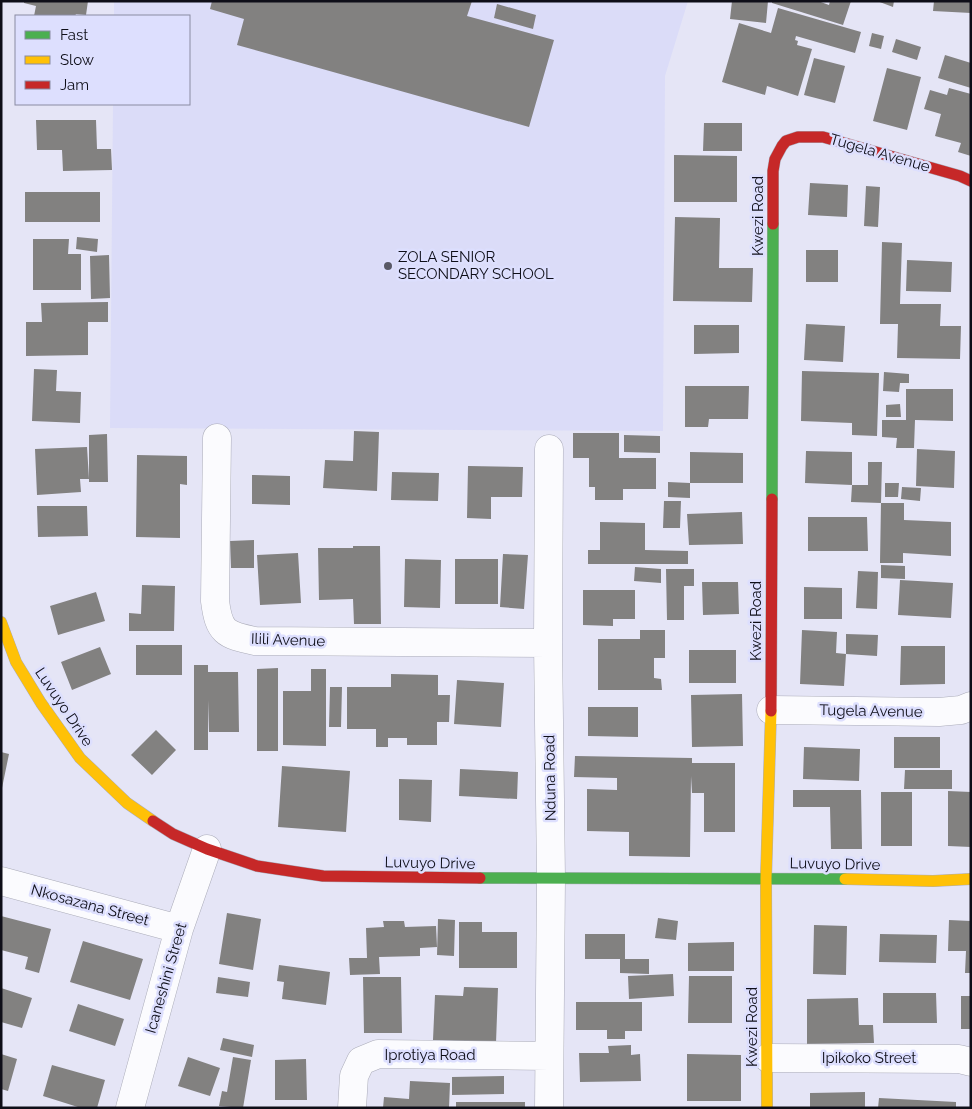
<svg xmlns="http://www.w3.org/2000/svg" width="972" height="1109" viewBox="0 0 972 1109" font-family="Raleway,sans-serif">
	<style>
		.built { fill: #dbdcf8 }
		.building { fill: #828180 }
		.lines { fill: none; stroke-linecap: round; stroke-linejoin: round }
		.street-casing { stroke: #abacb9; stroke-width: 29 }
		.fast-casing { stroke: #abacb9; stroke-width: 12 }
		.slow-casing { stroke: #abacb9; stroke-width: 12 }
		.jam-casing { stroke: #abacb9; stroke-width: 12 }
		.street { stroke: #fbfbfe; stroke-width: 28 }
		.fast { stroke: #4caf50; stroke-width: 11 }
		.slow { stroke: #ffc107; stroke-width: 11 }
		.jam { stroke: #c62828; stroke-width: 11 }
		.poi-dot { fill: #595966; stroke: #dddffe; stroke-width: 2 }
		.labels { text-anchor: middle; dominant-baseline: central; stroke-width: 5; stroke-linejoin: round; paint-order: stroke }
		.street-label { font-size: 15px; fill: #0e0e18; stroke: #dddffe }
		.poi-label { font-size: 15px; fill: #0e0e18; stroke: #dddffe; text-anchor: start }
	</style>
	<rect width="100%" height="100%" fill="#e5e5f6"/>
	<path class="built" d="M114,1H688L665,76L663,431L110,428L113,104H189V16H114Z"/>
	<path class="building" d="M24,1H88L86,15L76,14L75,16H34L36,6L24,3Z
		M212,1H472L467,16L554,40L529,127L237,45L244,19L210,9Z
		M732,1H768L766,23L730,19Z
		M772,1H818L829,5L830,1H851L843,25L772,3Z
		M877,1H894L893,7Z
		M934,1H971V13L933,11Z
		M497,4L536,15L533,29L494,18Z
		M778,8L861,32L855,53L796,36L795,40L798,41L797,45L812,49L798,96L767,86L765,95L722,82L739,23L771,33Z
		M872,33L884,36L881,49L869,46Z
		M896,39L921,47L917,60L892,52Z
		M945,55L971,63V88L938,78Z
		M814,58L845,66L835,103L804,95Z
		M887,68L921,77L907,130L873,121Z
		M949,88L971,94V156L958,152L961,143L935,136L941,114L924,109L930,90L947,95Z
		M36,120H96L97,149H111L112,170L63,171L62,150H37Z
		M704,123H742V151H703Z
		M674,155L737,156V202H674Z
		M810,183L848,185L847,217L808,215Z
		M866,186L880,187L878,227L864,226Z
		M25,192H100V222H25Z
		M675,217L720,218L719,268H753L752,302L673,301Z
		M77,237L98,239L97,252L76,249Z
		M33,239H69L68,254H81V290H33Z
		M882,242L902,243L900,304H941L940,326H961L960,359L897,358L898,324H880Z
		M806,250H838V282H806Z
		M109,255L110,298L91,299L90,256Z
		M907,260L952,262L951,292L906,291Z
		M108,302V322H88V355L26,356V322H42L41,303Z
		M806,324L845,326L843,362L804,360Z
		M694,325H739V353L694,354Z
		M34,369L57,370L56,391L81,392L80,423L32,421Z
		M802,371L879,373L877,436L852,435V423L801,421Z
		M884,372L909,374V383H900L899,392L883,391Z
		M685,386H749L748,419H709L708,427H685Z
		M906,389H953V421L915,420L914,448H896L897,438L882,437V420H906Z
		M900,404L901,417H886V405Z
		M354,431L379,432L377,491L323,488L325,460L353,461Z
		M573,433H619V458H656V489H623V500H595V487H589V458H573Z
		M107,434L108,482H89V435Z
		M624,435L660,436V453L624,452Z
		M87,447L89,479H80L81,492L37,495L35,449Z
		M917,449L955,451L954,488L916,486Z
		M806,451L852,452V485L805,483Z
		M690,452L743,453V483H690Z
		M137,455L187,456V485L180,484V538L136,537Z
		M868,462H882L881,503L851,502L852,485H868Z
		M468,466L523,467L522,497H491V519L467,518Z
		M392,472L439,473L438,501L391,500Z
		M252,475L290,476V505L252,504Z
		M668,482L690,483V498L668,497Z
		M885,483H899L898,497H885Z
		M902,487L921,488L920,501L901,499Z
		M664,501H681L680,528H663Z
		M881,503H904V520L951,522V556L903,553V563H880Z
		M37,506H87L88,536L38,537Z
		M742,512L743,544L689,545L687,514Z
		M808,517H867L868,551H808Z
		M600,522L645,523V550L688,551V564H588V550H600Z
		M254,540V568H231L230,541Z
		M353,546H380L381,624H354L353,599L319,600L318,548H353Z
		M298,553L301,603L260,605L257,555Z
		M503,554L528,555L524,609L500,607Z
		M405,559L441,560L440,608L404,607Z
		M455,559H498V604H455Z
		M881,565L905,566V579L881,578Z
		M635,567L661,569V583L634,581Z
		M666,569H694V586H684V620H667Z
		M858,571L878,572L877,609L856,608Z
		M900,580L953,583L951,618L898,615Z
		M702,582H738L739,614L703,615Z
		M142,585L175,586L174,631H129V613L141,614Z
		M804,587L842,588V619H804Z
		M583,590H635V619H613V626L583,625Z
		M96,592L105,621L58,635L50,606Z
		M640,630H665V658H654V678L661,679L662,690H598V639H640Z
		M802,630L837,632L836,653L846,654L844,686L800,684Z
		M846,634L878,635L877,656L846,654Z
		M136,645H182V675H136Z
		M901,646H945V684L900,685Z
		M100,647L111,674L72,690L61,662Z
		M689,650H736V683H689Z
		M194,665H208V672H238L239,732H209L208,700V750H194Z
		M278,668V751H257V669Z
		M311,669H326V746L283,745V691H311Z
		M391,674L438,675V695H450L449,722H437V745H407V738H388V747H376V729H347V687H391Z
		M457,680L504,683L501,727L454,724Z
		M330,687H342L341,727H329Z
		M742,694L743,746L692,747L691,695Z
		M588,707H638V737L588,736Z
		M156,730L176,750L152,775L131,755Z
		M894,737H940V768H894Z
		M804,747L860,749L859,781L803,779Z
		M1,752L9,754L2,788H1Z
		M575,756L692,758V763H735V832H704V793H692L691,776L690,857L629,856V832L587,831V789L617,790V778L574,777Z
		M282,766L350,771L346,832L278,827Z
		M460,769L518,772L517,799L459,796Z
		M905,770H952V789H904Z
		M399,779L432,780L431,822L399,820Z
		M793,790H861L862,849H831L830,807H793Z
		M948,791L971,792V847L948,846Z
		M881,792H912V846H881Z
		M227,913L261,919L253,970L219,964Z
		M1,916L51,929L39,973L25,969L28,957L1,950Z
		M658,918L678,921L676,940L655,938Z
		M438,919L455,920L454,956L437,955Z
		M949,920L971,921V973H965L966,951H948Z
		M383,921H404L405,927L436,926L437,947L420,948V956L379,957L380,974L350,975L349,958H367L366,928L384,927Z
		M459,922H482V932H517V968H459Z
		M814,925L847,926L846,975L813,974Z
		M585,934H625V959H649V974L620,973V959H585Z
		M880,934L937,935L936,963L879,962Z
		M83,941L143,959L130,1000L70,982Z
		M734,942V971H688V943Z
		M279,965L330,972L326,1005L282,999L284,982L277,981Z
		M673,974L674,996L629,999L628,976Z
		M689,976H732V1023H688Z
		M218,977L250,982L248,997L216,993Z
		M363,977H401L402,1033H364Z
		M464,987L498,988L496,1043L433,1040L435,995L463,996Z
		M1,988L32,998L22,1028L1,1022Z
		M883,993H936L937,1023H883Z
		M961,996H971V1029H961Z
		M858,998L859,1025H873L874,1043L807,1044V999Z
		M576,1002H642V1031H625V1039H607V1030H576Z
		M78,1004L124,1019L115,1046L69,1031Z
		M223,1038L254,1045L252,1057L220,1050Z
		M631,1045V1055L640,1054L641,1081L580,1082L579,1053H609L608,1046Z
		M1,1054L17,1059L8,1091L1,1089Z
		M687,1054L741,1055V1101H687Z
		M188,1057L220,1068L210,1096L178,1086Z
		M233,1057L251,1060L243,1108L219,1106L222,1091L227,1092Z
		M306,1059L307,1100H275V1060Z
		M52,1065L105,1080L97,1108H81L43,1096Z
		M504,1076V1094L452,1095V1077Z
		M410,1081L450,1083L449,1108H383L384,1097L409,1099Z
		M865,1092V1108H810V1093Z
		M879,1098L956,1102V1108H878Z
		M456,1102H525V1108H456Z"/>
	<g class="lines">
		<g class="street-casing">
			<path id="street" d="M217,438L215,601C219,632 225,635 255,641L548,643
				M771,710L939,712L961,710L971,706
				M1,881L179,929
				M768,1058L959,1059L971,1062
				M130,1108L179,929L207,849
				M352,1108L354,1076L361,1061L378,1054L549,1056
				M549,1108L551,878L548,643L549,449"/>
		</g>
		<g class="fast-casing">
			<path id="fast" d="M772,499L773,224
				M480,878L845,879"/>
		</g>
		<g class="slow-casing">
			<path id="slow" d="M1,622L16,662L41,703L80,758L127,803L153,821
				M845,879L933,881L971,879
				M767,1108L766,878L771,711"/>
		</g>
		<g class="jam-casing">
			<path id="jam" d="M773,224V171L775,159L782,146L786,141L798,137H823L960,176L971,181
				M771,711L772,499
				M153,821L173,834L207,849L257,866L323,876L480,878"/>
		</g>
		<use href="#street" class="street"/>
		<use href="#fast" class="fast"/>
		<use href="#slow" class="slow"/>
		<use href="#jam" class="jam"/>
	</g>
	<circle class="poi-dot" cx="388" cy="266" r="5"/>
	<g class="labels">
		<g class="street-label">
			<text transform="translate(880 153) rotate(16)">Tugela Avenue</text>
			<text transform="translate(758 216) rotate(-90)">Kwezi Road</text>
			<text transform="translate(756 621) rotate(-90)">Kwezi Road</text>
			<text transform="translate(288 640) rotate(2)">Ilili Avenue</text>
			<text transform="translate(64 707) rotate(56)">Luvuyo Drive</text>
			<text transform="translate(871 711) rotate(1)">Tugela Avenue</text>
			<text transform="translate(550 778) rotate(-91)">Nduna Road</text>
			<text transform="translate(430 863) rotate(1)">Luvuyo Drive</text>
			<text transform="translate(835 864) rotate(1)">Luvuyo Drive</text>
			<text transform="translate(90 905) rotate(15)">Nkosazana Street</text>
			<text transform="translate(166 978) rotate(-74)">Icaneshini Street</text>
			<text transform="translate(752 1027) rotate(-90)">Kwezi Road</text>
			<text x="430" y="1055">Iprotiya Road</text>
			<text x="869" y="1058">Ipikoko Street</text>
		</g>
		<g class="poi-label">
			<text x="398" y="257">ZOLA SENIOR<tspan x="398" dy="17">SECONDARY SCHOOL</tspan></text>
		</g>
	</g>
	<rect width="972" height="1109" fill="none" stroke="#0e0e18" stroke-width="5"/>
	<rect x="15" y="15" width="175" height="90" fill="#dddffe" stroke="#8a8ba2"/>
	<rect x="25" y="31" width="25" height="8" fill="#4caf50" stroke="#8a8ba2"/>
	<text x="60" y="40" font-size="15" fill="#0e0e18">Fast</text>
	<rect x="25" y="56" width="25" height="8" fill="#ffc107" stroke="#8a8ba2"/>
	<text x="60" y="65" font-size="15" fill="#0e0e18">Slow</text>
	<rect x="25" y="81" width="25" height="8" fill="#c62828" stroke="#8a8ba2"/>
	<text x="60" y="90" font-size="15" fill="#0e0e18">Jam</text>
</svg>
